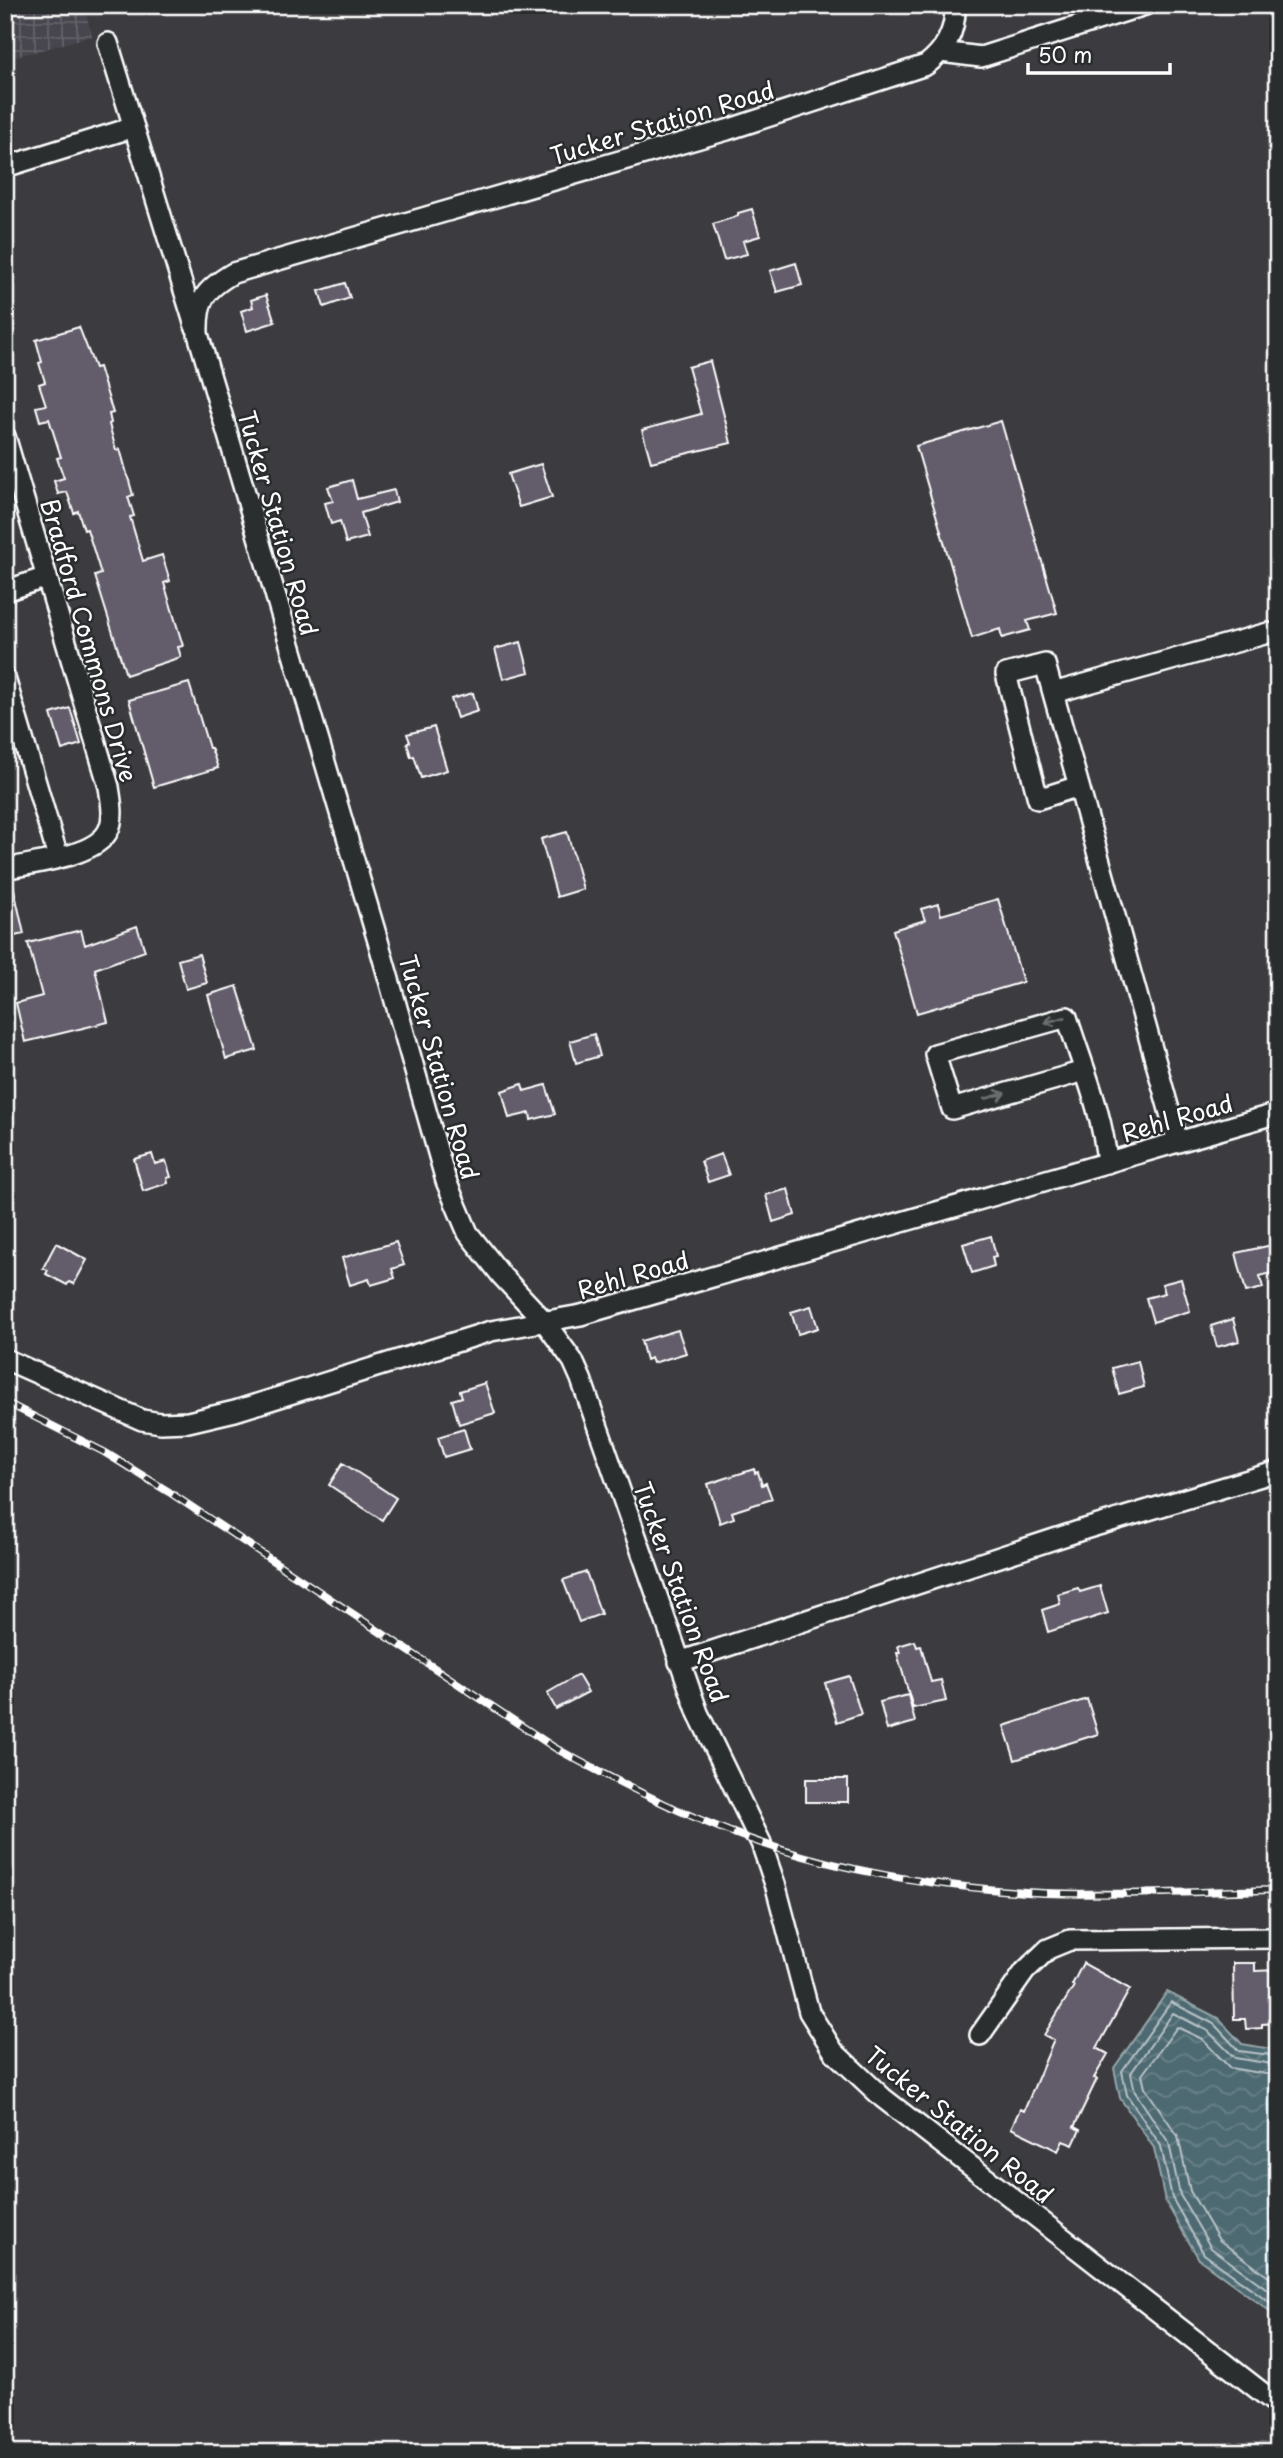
<svg xmlns="http://www.w3.org/2000/svg" width="1283" height="2458" viewBox="0 0 1283 2458" font-family="'Playpen Sans',sans-serif">
	<style>
		.industrial { fill: url(#industrial-grid) }
		.water { fill: url(#water-waves); stroke: #95a6aa; stroke-width: 2 }
		.lines { fill: none; stroke-linecap: round; stroke-linejoin: round }
		.shore { stroke: #b8c3c7; stroke-width: 2 }
		.building { fill: #645b6b; stroke: #fff; stroke-width: 2 }
		.minor-casing { stroke: #fff; stroke-width: 24 }
		.minor { stroke: #2a2d2e; stroke-width: 19 }
		.rail-casing { stroke: #fff; stroke-width: 8 }
		.rail { stroke: #2a2d2e; stroke-width: 5; stroke-dasharray: 16; stroke-linecap: butt }
		.oneway { stroke: #6a6c6d }
		.labels { text-anchor: middle; dominant-baseline: central; stroke-width: 5; stroke-linejoin: round; paint-order: stroke }
		.street-label { font-size: 24px; fill: #fff; stroke: #2a2d2e }
	</style>
	<defs>
		<pattern id="industrial-grid" width="8" height="8" patternUnits="userSpaceOnUse" patternTransform="scale(1.75)"><rect width="8" height="8" fill="#47454d"/><path d="M0 4h8M4 0v8" fill="none" stroke="#636168"/></pattern>
		<pattern id="water-waves" width="16" height="10" patternUnits="userSpaceOnUse" patternTransform="scale(1.75)"><rect width="16" height="10" fill="#4e6a72"/><path d="M0 5q4-4 8 0t8 0" fill="none" stroke="#698087"/></pattern>
	</defs>
	<rect width="100%" height="100%" fill="#3b3b40"/>
	<filter id="ink" filterUnits="userSpaceOnUse"><feTurbulence type="fractalNoise" baseFrequency=".0143" numOctaves="2"/><feDisplacementMap in="SourceGraphic" scale="14" xChannelSelector="R" yChannelSelector="G"/><feConvolveMatrix kernelMatrix="1 2 1 2 8 2 1 2 1" color-interpolation-filters="sRGB"/></filter>
	<g filter="url(#ink)">
		<path class="industrial" d="M5,5H84L92,36L5,60Z"/>
		<path class="water" d="M1167,1992L1218,2018L1242,2044L1278,2050V2317L1199,2259L1165,2201L1154,2148L1120,2098L1114,2068Z"/>
		<g class="lines">
			<path class="shore" d="M1278,2056L1239,2051L1214,2024L1171,2002L1122,2071L1127,2095L1161,2146L1172,2198L1204,2254L1278,2308
				M1278,2065L1235,2058L1208,2031L1173,2013L1131,2073L1135,2092L1169,2143L1180,2195L1211,2248L1278,2297
				M1278,2076L1230,2068L1202,2039L1177,2027L1142,2075L1145,2088L1178,2136L1190,2191L1219,2240L1278,2284"/>
		</g>
		<path class="building" d="M752,209L760,236L743,241L747,254L724,260L713,224L738,216V213Z
			M796,263L802,285L777,292L770,271Z
			M345,283L350,298L324,307L319,291Z
			M266,295L275,322L247,331L241,311L253,307L251,300Z
			M79,327L95,368L99,367L113,413L109,414L111,423L109,424L116,450L120,449L133,495L128,497L134,516L130,517L143,561L162,555L170,581L164,583L183,646L178,647L181,657L126,675L95,576L101,574L87,529L84,530L78,511L74,513L67,492L58,494L54,481L64,478L57,458L61,457L49,419L40,421L36,407L46,405L39,384L45,382L39,363L42,362L36,340Z
			M710,361L731,443L651,462L642,430L701,414L688,367Z
			M1001,421L1057,613L1027,621L1030,630L1002,638L1000,629L972,638L916,446Z
			M541,464L552,497L519,507L508,474Z
			M352,480L357,499L394,490L397,502L361,513L368,537L346,543L340,521L331,524L325,503L333,501L328,487Z
			M521,642L529,672L503,679L495,649Z
			M189,683L209,748H211L218,768L154,787L129,700Z
			M473,693L478,711L457,718L451,699Z
			M70,708L81,744L62,750L51,714Z
			M434,727L447,770L421,778L414,756L411,757L407,743L410,742L407,734Z
			M567,832L583,889L557,897L541,839Z
			M12,880L24,934L5,938V881Z
			M998,899L1023,982L917,1013L893,930L925,920L921,909L938,904L941,915Z
			M137,926L145,951L95,969L108,1022L25,1042L16,1003L42,996L28,943L81,930L85,945Z
			M199,954L207,983L186,989L178,960Z
			M237,986L257,1050L226,1059L208,995Z
			M594,1034L600,1056L576,1063L570,1041Z
			M522,1084L524,1091L546,1085L555,1114L531,1120L530,1113L509,1118L502,1091Z
			M152,1154L155,1164L166,1161L171,1177L167,1178L168,1183L143,1191L134,1159Z
			M721,1154L729,1175L708,1182L701,1161Z
			M788,1189L795,1215L773,1222L766,1195Z
			M991,1236L996,1256L992,1257L994,1266L972,1273L963,1244Z
			M396,1242L404,1265L392,1269L395,1278L371,1285L369,1279L350,1285L342,1258Z
			M56,1243L87,1260L74,1284L69,1282L67,1285L46,1274L48,1270L43,1268Z
			M1272,1245L1278,1271L1260,1276L1263,1288L1246,1292L1236,1253Z
			M1181,1279L1190,1311L1153,1322L1146,1298L1165,1293L1162,1284Z
			M811,1306L818,1328L798,1334L791,1312Z
			M1233,1319L1239,1341L1217,1347L1211,1326Z
			M678,1330L686,1353L653,1363L651,1358L646,1360L641,1341Z
			M1138,1361L1144,1387L1119,1394L1112,1368Z
			M485,1383L495,1413L459,1424L452,1400L462,1397L460,1391Z
			M464,1429L470,1449L444,1457L438,1437Z
			M343,1463L396,1498L382,1520L329,1485Z
			M754,1469L755,1473L758,1472L762,1485L766,1483L772,1499L732,1512L734,1518L720,1523L708,1484Z
			M586,1572L601,1614L579,1622L563,1580Z
			M1100,1586L1108,1613L1048,1632L1042,1610L1060,1604L1058,1594L1078,1588L1080,1592Z
			M915,1641L917,1647L921,1646L931,1682L941,1680L946,1701L913,1708L897,1653H900L898,1646Z
			M578,1675L588,1692L556,1709L547,1693Z
			M849,1676L861,1714L837,1722L825,1683Z
			M908,1695L915,1722L887,1730L880,1702Z
			M1087,1699L1098,1734L1015,1760L1004,1726Z
			M806,1779H848V1802H806Z
			M1083,1963L1130,1989L1097,2048L1108,2054L1094,2078L1097,2079L1074,2127L1080,2130L1073,2145L1063,2141L1058,2151L1011,2128L1020,2109L1024,2111L1054,2040L1044,2035L1074,1986L1072,1985Z
			M1233,1963H1255V1971L1276,1970L1278,2023L1262,2024V2028L1246,2029L1245,2019H1234Z"/>
		<g class="lines">
			<g class="minor-casing">
				<path id="minor" d="M955,5C956,30 946,50 926,65L727,130L233,273C204,290 197,300 198,334L378,941L446,1181L468,1233L502,1276L544,1321L573,1361L581,1379L698,1713L761,1843L776,1887L809,2012L834,2052L883,2098L1278,2405
					M108,43L195,326
					M941,52L981,57L1145,5
					M5,167L134,127
					M5,436L109,787C111,801 115,818 108,831C95,857 31,863 5,869
					M5,591L47,577
					M5,678L58,857
					M1053,693L1045,664L1006,674L1038,799L1079,786
					M1084,1071L952,1109L935,1054L1067,1017C1082,1065 1103,1113 1107,1163
					M1178,1142L1053,693L1268,633
					M5,1359L142,1420L161,1423L188,1422L235,1411L491,1331L581,1315L1278,1113
					M679,1662L1085,1529L1278,1471
					M980,2035L1025,1971L1048,1949L1070,1940L1278,1938"/>
			</g>
			<use href="#minor" class="minor"/>
			<g class="rail-casing">
				<path id="rail" d="M5,1402L104,1452L169,1492L555,1748C634,1791 716,1832 803,1856C881,1878 963,1889 1044,1893C1122,1896 1200,1891 1278,1890"/>
			</g>
			<use href="#rail" class="rail"/>
		</g>
		<defs><path id="oneway-shaft" d="M-6 0H5M1.5-3L5.5 0L1.5 3" fill="none" stroke-width="1.6" stroke-linecap="round" stroke-linejoin="round" transform="scale(1.75)"/></defs>
		<g class="oneway">
			<use href="#oneway-shaft" transform="translate(1055 1020) rotate(166)"/>
			<use href="#oneway-shaft" transform="translate(995 1096) rotate(-16)"/>
		</g>
	</g>
	<g class="labels">
		<g class="street-label">
			<text transform="translate(662 122) rotate(-17)">Tucker Station Road</text>
			<text transform="translate(279 523) rotate(74)">Tucker Station Road</text>
			<text transform="translate(90 640) rotate(74)">Bradford Commons Drive</text>
			<text transform="translate(440 1067) rotate(74)">Tucker Station Road</text>
			<text transform="translate(1177 1117) rotate(-16)">Rehl Road</text>
			<text transform="translate(633 1274) rotate(-16)">Rehl Road</text>
			<text transform="translate(682 1592) rotate(70)">Tucker Station Road</text>
			<text transform="translate(960 2124) rotate(39)">Tucker Station Road</text>
		</g>
	</g>
	<rect width="1283" height="2458" fill="none" stroke="#2a2d2e" stroke-width="28"/>
	<rect x="14" y="14" width="1255" height="2430" fill="none" stroke="#fff" stroke-width="2.5" filter="url(#ink)"/>
	<path d="M1028 63v10h142v-10" fill="none" stroke="#ffffff" stroke-width="3.5"/>
	<text x="1038" y="63" font-size="21" fill="#ffffff" stroke="#2a2d2e" stroke-width="5" paint-order="stroke">50 m</text>
</svg>
